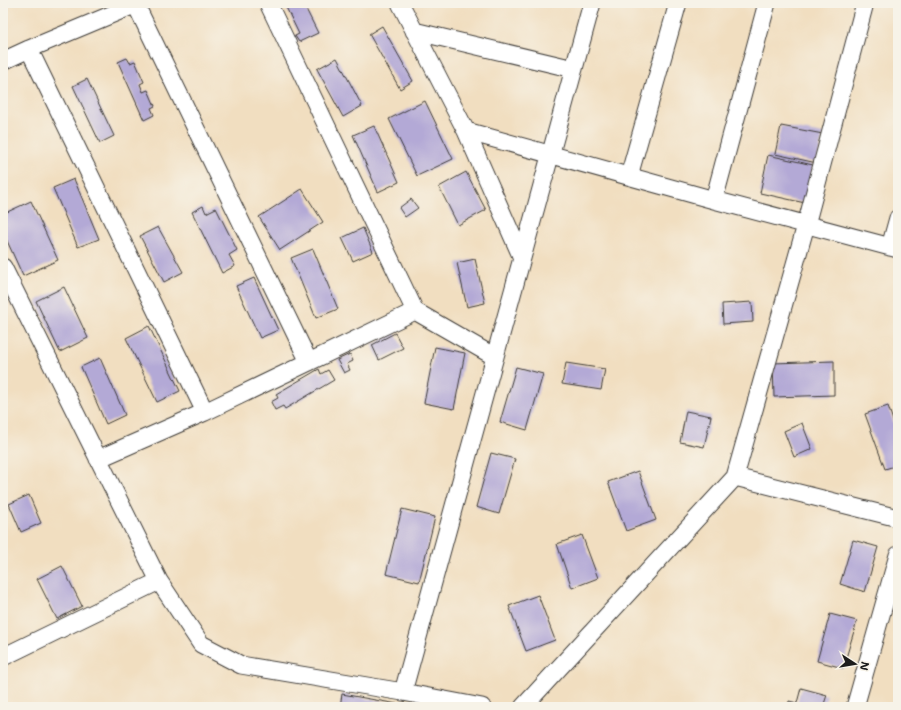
<svg xmlns="http://www.w3.org/2000/svg" width="901" height="710" viewBox="0 0 901 710" font-family="'Shantell Sans',sans-serif">
	<style>
		.building { fill: #b3a9d6 }
		.lines { fill: none; stroke-linecap: round; stroke-linejoin: round }
		.minor-casing { stroke: #3c3935; stroke-width: 19 }
		.minor { stroke: #fff; stroke-width: 17 }
	</style>
	<rect width="100%" height="100%" fill="#f7f3e8"/>
	<filter id="ink" filterUnits="userSpaceOnUse"><feTurbulence type="fractalNoise" baseFrequency=".025" numOctaves="2"/><feDisplacementMap in="SourceGraphic" scale="8" xChannelSelector="R" yChannelSelector="G"/><feConvolveMatrix kernelMatrix="1 2 1 2 8 2 1 2 1" color-interpolation-filters="sRGB"/></filter>
	<filter id="wash" filterUnits="userSpaceOnUse"><feTurbulence type="fractalNoise" baseFrequency=".012" numOctaves="4" result="noise"/><feDisplacementMap in="SourceGraphic" scale="16" xChannelSelector="R" yChannelSelector="G"/><feGaussianBlur stdDeviation="0.9" result="paint"/><feColorMatrix in="noise" values="0 0 0 0 0 0 0 0 0 0 0 0 0 0 0 0 0 1.4 0 .05"/><feComposite in="paint" operator="in"/></filter>
	<g filter="url(#wash)">
		<rect width="100%" height="100%" fill="#f1dec0"/>
		<g id="blocks">
			<path class="building" d="M284,3H303L318,33L299,42L295,36L299,34Z
				M382,26L413,81L400,89L369,34Z
				M127,58L130,63L135,61L144,82L140,84L143,92L148,90L155,106L151,108L154,115L144,120L118,62Z
				M337,58L362,106L343,117L317,69Z
				M87,79L114,136L100,143L73,86Z
				M425,101L453,159L417,176L389,119Z
				M374,126L399,182L378,192L353,135Z
				M781,126L823,134L817,163L775,154Z
				M768,155L813,165L805,203L760,193Z
				M466,172L486,210L458,225L439,187Z
				M74,179L99,239L78,247L53,188Z
				M302,189L323,222L280,250L259,217Z
				M411,199L418,208L405,217L399,208Z
				M31,201L58,260L23,276L3,232V214Z
				M203,206L206,213L216,208L237,250L229,255L235,266L222,273L192,212Z
				M158,227L183,272L164,282L140,236Z
				M363,228L373,252L353,261L342,238Z
				M313,249L338,309L316,318L291,258Z
				M475,259L485,303L467,307L457,263Z
				M254,278L278,330L260,338L236,286Z
				M64,287L88,338L60,352L36,301Z
				M752,302L753,322L723,324L722,304Z
				M149,326L180,391L157,402L126,338Z
				M395,333L403,348L379,360L372,345Z
				M435,347L465,353L454,409L424,403Z
				M350,354L353,361L347,364L350,370L344,373L337,360Z
				M100,358L125,415L106,424L81,367Z
				M834,361V395L774,397L773,363Z
				M566,363L605,369L601,390L562,384Z
				M516,367L543,374L527,430L500,422Z
				M319,369L321,374L328,370L334,380L285,409L283,406L275,410L271,402L278,398L276,394Z
				M888,406L898,435V465L885,469L865,414Z
				M686,411L711,416L704,447L680,442Z
				M802,423L812,449L794,457L784,431Z
				M491,453L515,459L499,514L476,507Z
				M638,471L656,520L626,531L608,482Z
				M29,495L41,523L21,532L9,504Z
				M402,509L435,517L419,582L386,574Z
				M582,535L598,578L572,588L557,544Z
				M853,540L878,547L865,592L840,584Z
				M62,566L82,606L57,619L37,579Z
				M538,595L555,640L526,651L509,606Z
				M898,596V614L893,612Z
				M830,614L857,621L843,668L817,661Z
				M801,688L827,695L823,707H788L789,701L797,703Z
				M342,694L403,705L402,707H340Z"/>
		</g>
	</g>
	<g filter="url(#ink)">
		<use href="#blocks" fill-opacity="0" stroke="#3c3935" stroke-width="1"/>
		<g class="lines">
			<g class="minor-casing">
				<path id="minor" d="M135,3L309,362
					M268,3L415,311L495,357
					M400,3L466,131L522,258
					M414,31L574,69
					M29,49L205,412
					M3,61L29,49L139,3
					M466,131L714,200L898,249
					M629,176L678,3
					M714,200L767,3
					M890,247L898,218
					M3,267L159,581L201,644L241,665L403,692L482,707
					M98,459L205,412L415,311
					M735,477L898,518
					M3,657L159,581
					M403,692L592,3
					M523,707L735,477L806,225L865,3
					M855,707L898,555"/>
			</g>
			<use href="#minor" class="minor"/>
		</g>
	</g>
	<rect width="901" height="710" fill="none" stroke="#f7f3e8" stroke-width="16"/>
	<g transform="translate(855 664) rotate(102)" stroke="#f7f3e8" stroke-width="3" paint-order="stroke">
	<path d="M0-3L7 15L0 10L-7 15Z" fill="#1c1c1c"/>
	<text y="-6" font-size="11" font-weight="bold" text-anchor="middle" fill="#1c1c1c">N</text>
	</g>
</svg>
